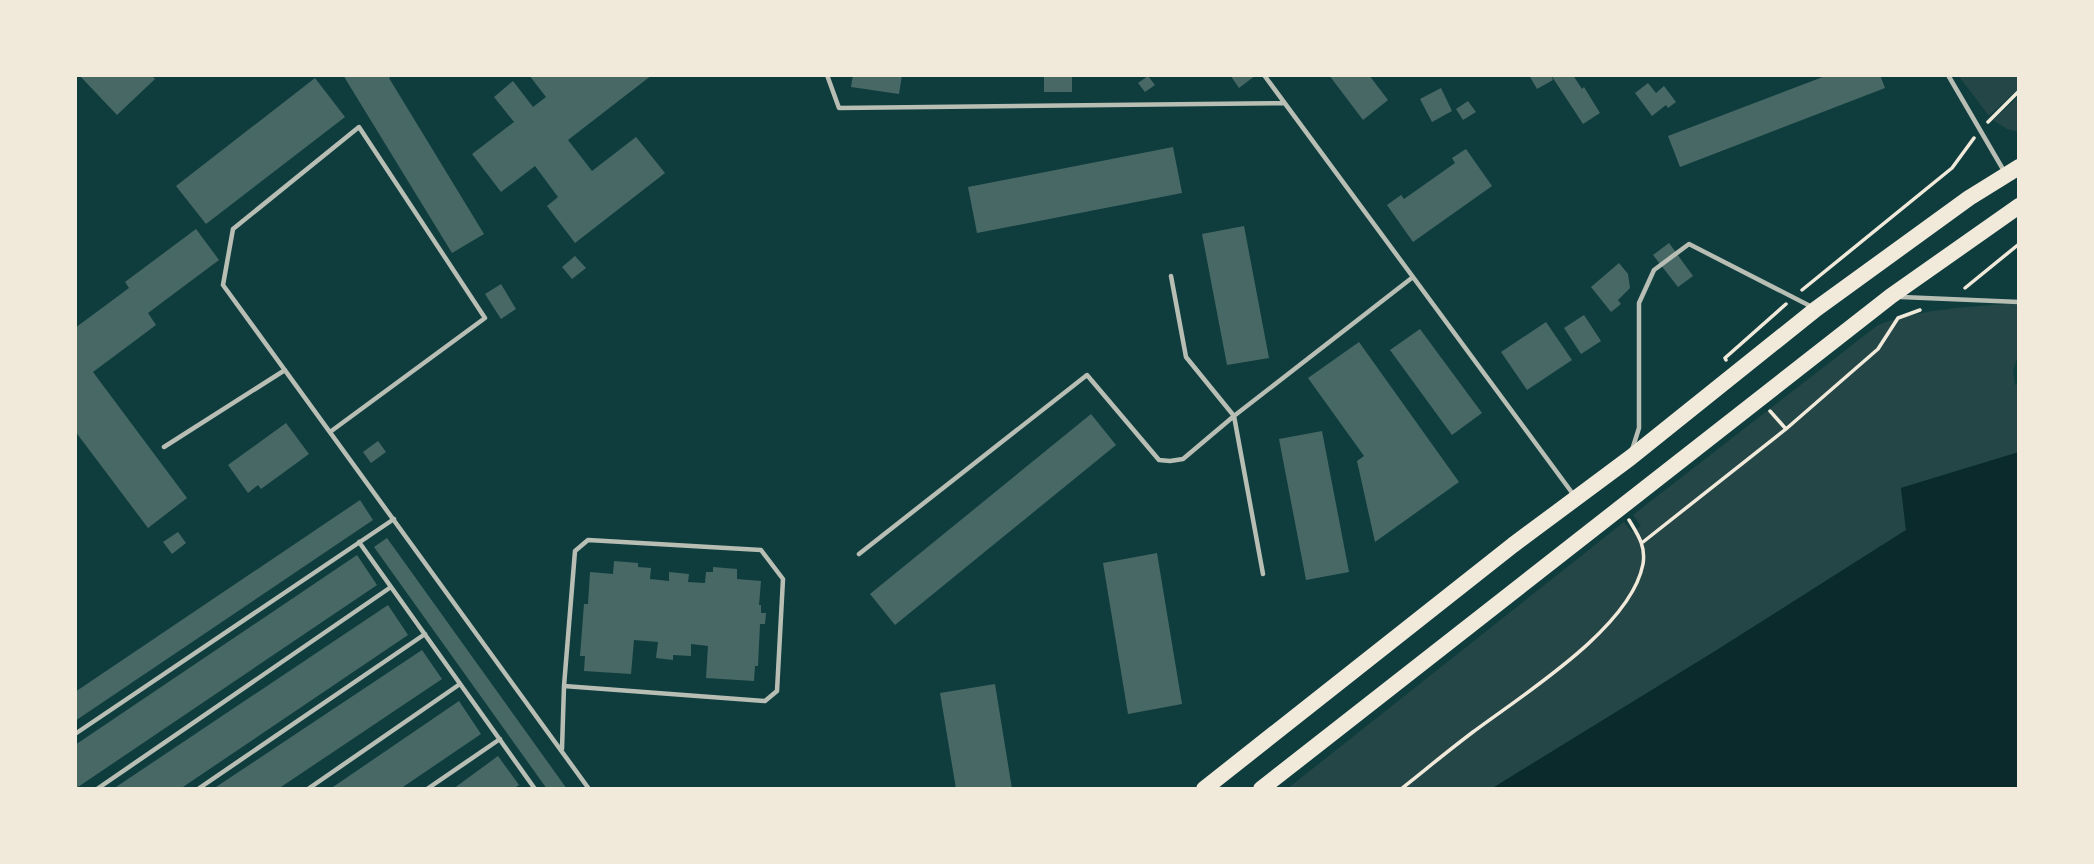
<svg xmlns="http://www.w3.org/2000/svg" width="2094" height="864" viewBox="0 0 2094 864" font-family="'PT Sans Narrow',sans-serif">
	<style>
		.green { fill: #244646 }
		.water { fill: #0a2a2b }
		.building { fill: #486865 }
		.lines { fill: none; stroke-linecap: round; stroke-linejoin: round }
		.path { stroke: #f1e9da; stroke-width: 3.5 }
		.service { stroke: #b8beb3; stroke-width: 4.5 }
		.primary { stroke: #f1e9da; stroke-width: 16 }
	</style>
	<rect width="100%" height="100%" fill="#0f3d3e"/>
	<path class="green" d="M1958,75H2019V88L1989,116Z
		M2019,96V132L2007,129L1993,120Z
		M2019,303V353L2013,370L2015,385L2019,384V452L1901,488L1906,530L1712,653L1491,789H1287L1624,522L1632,532L1641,526L1633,515L1878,325C1923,308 1971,307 2019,303Z"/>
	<path class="water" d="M2019,452V789H1491L1712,653L1906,530L1901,488Z"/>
	<path class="building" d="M79,75H151L155,79L117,115Z
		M343,75H393L389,78L484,234L452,253Z
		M529,75H652L568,140L592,171L636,137L665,173L575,243L547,206L558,197L535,166L501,192L472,154L514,122L494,97L513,81L533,107L546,97Z
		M853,75H902L899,94L851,87Z
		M1044,75H1072V92H1044Z
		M1230,75H1256L1239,88Z
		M1329,75H1369L1388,100L1363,120Z
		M1529,75H1551L1553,80L1537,89Z
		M1551,75H1573L1582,89L1584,87L1600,113L1583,124Z
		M1828,75H1880L1885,88L1680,167L1668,136Z
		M1148,76L1155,85L1145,92L1138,83Z
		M315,78L345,117L206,224L176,186Z
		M1648,83L1656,93L1664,86L1676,102L1668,108L1666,105L1652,116L1635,93Z
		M1441,88L1452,111L1432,122L1420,99Z
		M1468,101L1476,112L1463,120L1456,109Z
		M1173,147L1182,193L977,233L968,187Z
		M1466,149L1492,186L1413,242L1387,205L1401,195L1404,199L1455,163L1452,158Z
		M1244,226L1269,358L1227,365L1202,234Z
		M196,229L219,260L148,313L156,325L93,372L187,498L148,528L75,431V328L129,288L125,282Z
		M1669,243L1693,276L1678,287L1653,255Z
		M575,256L586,268L572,279L562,267Z
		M1619,263L1628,274L1630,288L1618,300L1621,304L1611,312L1591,287Z
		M501,284L516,309L501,319L485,294Z
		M1584,315L1601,341L1581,354L1564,328Z
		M1546,322L1572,360L1527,390L1501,352Z
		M1420,329L1482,413L1452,435L1390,350Z
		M1359,342L1459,482L1375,542L1357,461L1364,456L1308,378Z
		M1091,414L1116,445L895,625L870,594Z
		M286,423L309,454L261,489L258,485L248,493L228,465Z
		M1322,431L1349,572L1306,580L1279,439Z
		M378,441L386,452L371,463L363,452Z
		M360,500L373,520L75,721V692Z
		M178,532L186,543L172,554L163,542Z
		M387,538L567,789H547L374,547Z
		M1157,553L1182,704L1128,714L1103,563Z
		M357,555L377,585L75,789V745Z
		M614,561L638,563V567L651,568L650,579L669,581V572L689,574L688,582L705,583L706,572H713V567L737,569V579L761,581L759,605H761V613H766L765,624H760L758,666H755L754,681L706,678L708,646L691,644V656L673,655V660L656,658L658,642L634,640L631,674L584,671L585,656H580L584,604H588L590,572L613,574Z
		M388,605L408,635L180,789H113Z
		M422,650L442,679L278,789H213Z
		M995,684L1012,789H956L940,693Z
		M459,701L481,734L400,789H330Z
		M498,756L519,785L513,789H453Z"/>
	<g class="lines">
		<path class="path" d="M1988,122L2019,91
			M1965,288L2019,244
			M1802,290L1952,168L1974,138
			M1726,360L1725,358L1786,304
			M1770,411L1786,429
			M1643,542L1786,429L1878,349L1898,318L1920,310
			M1401,789C1425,770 1449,750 1473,732C1522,695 1631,628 1643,564C1646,546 1638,535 1629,520"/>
		<path class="service" d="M827,75L839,108L1284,103
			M1264,75L1573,494
			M1948,75L2004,171
			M1171,276L1186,357L1234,416L1413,277
			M1901,297L2019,302
			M330,432L485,318L359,127L233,229L223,285L589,789
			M164,447L285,370
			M1632,450L1639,428V303L1654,270L1689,244L1812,307
			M359,542L535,789
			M859,554L1087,375L1159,460L1170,461L1183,459L1234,416L1263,574
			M75,734L394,519
			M562,749L564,686L575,551L588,540L761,550L783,579L777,691L765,701L564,686
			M97,789L391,587
			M198,789L425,634
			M308,789L460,684
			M427,789L500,739"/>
		<path class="primary" d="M1204,789L1513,545L1630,458L1816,309L1969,198L2019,167
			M1261,789L1891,296L2019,206"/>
	</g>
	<rect width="2094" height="864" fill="none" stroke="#f1e9da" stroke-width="154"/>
</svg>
